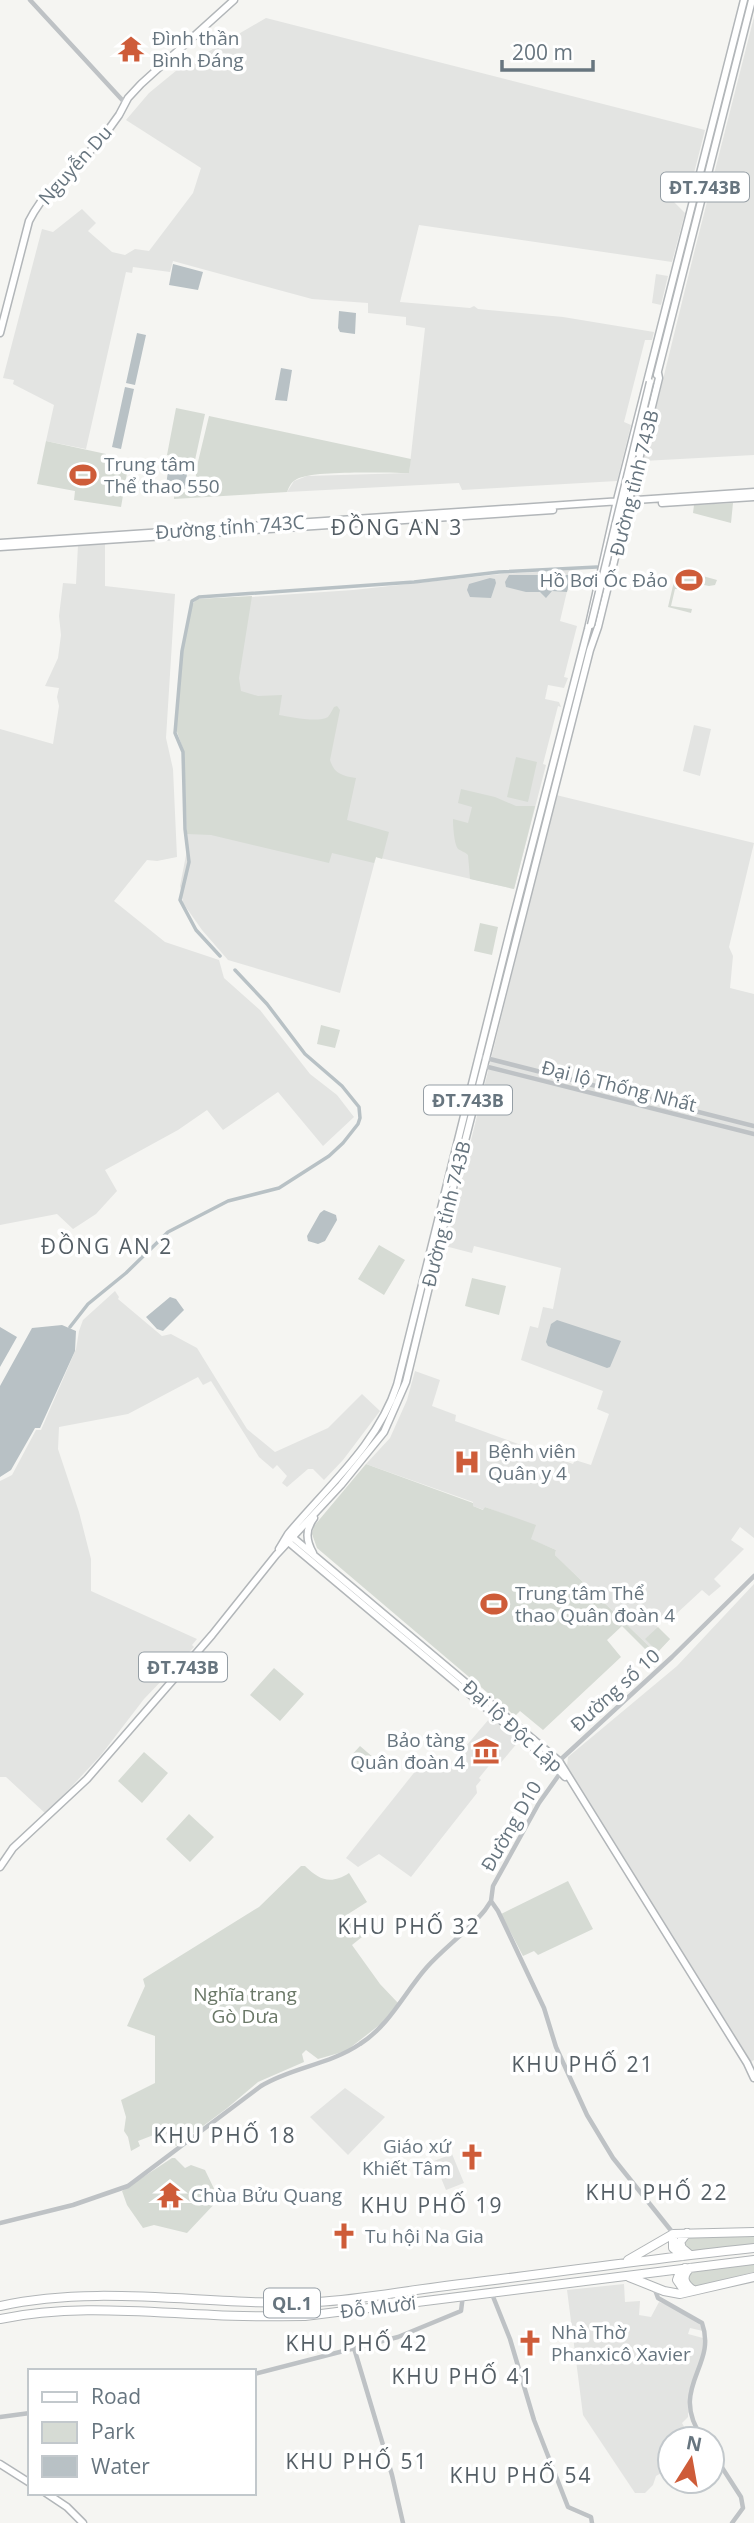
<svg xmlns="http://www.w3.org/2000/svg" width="754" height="2523" viewBox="0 0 754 2523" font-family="'Open Sans',sans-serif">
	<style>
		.built { fill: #e3e4e2 }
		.green { fill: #d6dbd4 }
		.water { fill: #b8c1c5 }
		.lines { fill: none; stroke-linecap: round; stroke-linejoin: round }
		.canal { stroke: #b8c1c5; stroke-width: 3.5 }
		.major-casing { stroke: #b2b6b9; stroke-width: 9 }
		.highway-casing { stroke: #b1b5b7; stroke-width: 10 }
		.minor { stroke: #bec2c5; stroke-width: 4.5 }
		.major { stroke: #fff; stroke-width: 6 }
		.highway { stroke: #fff; stroke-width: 8 }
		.major-bridge-casing { stroke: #b2b6b9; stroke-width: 9; stroke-linecap: butt }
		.major-bridge { stroke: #fff; stroke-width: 6 }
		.labels { text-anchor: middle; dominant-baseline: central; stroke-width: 7; stroke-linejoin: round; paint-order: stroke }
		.shield { fill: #fff; stroke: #959ea5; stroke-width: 2 }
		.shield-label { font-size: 18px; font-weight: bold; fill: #67757f }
		.poi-label { font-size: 19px; fill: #67757f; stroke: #fff; text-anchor: start }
		.street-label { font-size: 19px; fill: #67757f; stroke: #fff }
		.park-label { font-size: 19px; fill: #697766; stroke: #fff }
		.neighbourhood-label { font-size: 21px; letter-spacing: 2px; fill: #545e65; stroke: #fff }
	</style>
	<rect width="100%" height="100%" fill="#f5f5f2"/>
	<path class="built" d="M754,17V455L643,461L695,249Z
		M266,18L705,130L693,177L675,180L671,199L685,213L672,262L419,225L400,302L470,308L474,306L478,309L563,317L654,332L652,340H645L624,422L631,425L617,481L462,490L459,483L287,492L294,481L307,476L409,473L425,328L406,325V317L368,313V303L312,299L173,261L170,272L133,267L132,273L126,272L86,449L46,441L54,405L13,384L14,380L3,378L42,229L53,232L82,209L96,223L88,231L112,252L125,255L135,249L149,251L193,193L201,168L126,120L149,93L177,70Z
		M656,274L668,276L661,305L652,303Z
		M105,544V586L175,594L166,738L173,769L177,857L157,861L147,860L114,901L165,942L219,960L224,978L260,1010L310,1074L337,1095L354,1117L323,1146L278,1092L223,1130L207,1110L178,1130L105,1170L117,1191L96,1214L73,1229L57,1214L0,1225V729L53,744L59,706L57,697L59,688L45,686L58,658L61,635L59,616L63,583L76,584L78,545Z
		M572,570L560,621L577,626L564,677L568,678L564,688L548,685L545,699L559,702L561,707L558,706L543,764L546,765L514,889L376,857L340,993L228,960L202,930L183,903L180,886L188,845L185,810L184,751L176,729L183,650L194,601L353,590L501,574Z
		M694,725L711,729L700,776L683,771Z
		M556,795L754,843L729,947L733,956L730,988L754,994V1538L740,1527L731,1540L744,1549L714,1579L721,1586L709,1596L702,1590L675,1615L672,1612L658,1624L657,1627L670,1639L656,1653L555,1555L556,1550L530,1539L535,1526L485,1507L484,1510L473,1506V1502L366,1464L390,1438L407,1400L415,1371L440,1380L432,1406L456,1415L455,1421L573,1464L575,1460L591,1465L609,1414L597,1409L603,1391L521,1360L530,1326L538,1328L543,1307L553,1309L561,1268L474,1246L472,1253L445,1246Z
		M115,1291L119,1297L118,1299L162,1336L171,1334L197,1348L247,1429L275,1452L328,1428L362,1394L380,1411L343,1460L324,1480L313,1469H308L287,1487L282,1483L287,1476L277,1465L273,1469L259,1457L211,1381L203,1385L198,1377L128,1414L59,1427L58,1449L79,1512L91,1559V1591L197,1639L192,1645L194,1647L144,1699L101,1755L46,1814L6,1777H0V1481L12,1475L36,1430H41L76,1349L79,1331L83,1320Z
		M754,1584V2060L751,2062L567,1766L568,1757L677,1666Z
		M490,1718L519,1741L498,1766L492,1762L479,1778L481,1780L476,1786L477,1793L411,1877L379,1854L358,1867L346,1858L429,1754L447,1768Z
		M345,2088L385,2117L348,2155L310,2117Z
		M452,2154L464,2183L446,2190L434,2161Z
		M624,2284L625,2302L640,2301L639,2315L651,2317L659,2302L671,2306L699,2323L703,2331L690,2328L688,2334L703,2338V2345L702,2356L688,2397V2417L682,2423L691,2439H670V2468L656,2476L653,2485L645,2493H635L583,2415L567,2290Z"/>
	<path class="green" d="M176,408L205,414L195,460L167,455Z
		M209,416L411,459L409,473C387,473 314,470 297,479C291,482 289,487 287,492L174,499V492H194L197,466Z
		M46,441L106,454L105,465L127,473L121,507L74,500L75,491L37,484Z
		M733,503L731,523L693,513L694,505Z
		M679,573L691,575L692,573L717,580L715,585L709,586L694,583L692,587L683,585L682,589H675L671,606L692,609L691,613L668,607L675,577Z
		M252,596L239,678L241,691L258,696L282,695L279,715C290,717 318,723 328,717C329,716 333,709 334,707L337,706L340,710L330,760C334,774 343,776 356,778L347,820L389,832L382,859L376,857L374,863L332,853L329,863L211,835L187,834L184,751L176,729L183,650L192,605L197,599Z
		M516,757L537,762L528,802L507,797Z
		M461,789L495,797L516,806H535L514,889L470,879L468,855C465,852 461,851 458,849C454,844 453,826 453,819L468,823L472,807L458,803Z
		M480,923L498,927L492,955L474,951Z
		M321,1025L340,1030L335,1048L317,1044Z
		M379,1245L405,1260L384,1295L358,1279Z
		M472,1278L506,1286L499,1315L465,1306Z
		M366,1464L473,1503V1506L483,1510L485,1507L536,1525L531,1539L556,1550L555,1555L656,1653L653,1657L622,1626L607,1640L621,1657L543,1730L520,1711L515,1716L317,1548L312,1534L314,1526Z
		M658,1627L670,1639L658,1652L645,1639Z
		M274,1668L304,1694L280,1721L250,1695Z
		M360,1746L374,1758L363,1770L349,1758Z
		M144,1752L168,1773L142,1803L118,1781Z
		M189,1814L214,1837L190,1862L166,1839Z
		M301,1866H305C319,1880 331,1885 349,1873L367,1902L345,1916L362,1937L352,1945L380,1984L398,2003L382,2023L346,2051L318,2059L306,2050L302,2054L304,2062L258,2082L226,2109L176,2146L164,2131L138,2141L140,2146L131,2151L128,2137L124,2131L126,2117L121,2100L155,2083V2036L127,2026L145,1986L143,1979L259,1907Z
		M568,1881L593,1929L538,1955L534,1951L523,1956L501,1914Z
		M172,2158H175L185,2168L191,2165L205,2170L219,2199L187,2233L154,2225L143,2228L127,2205L122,2191Z
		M690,2236L754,2237V2246L714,2251H687L682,2242Z
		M754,2262V2272L698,2286L689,2284L688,2275L698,2270Z"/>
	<path class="water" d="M173,264L203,272L198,290L169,285Z
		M339,311L356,313L355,334L340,332L338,328Z
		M137,333L146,335L135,385L126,383Z
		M281,368L292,370L287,401L275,400Z
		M125,387L134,389L121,449L112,447Z
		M169,463L188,466L185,489L166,486Z
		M509,575H571L567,592L552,591L546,598L540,592H526L506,587L505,582Z
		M490,578L495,579L496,583L491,598L470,597L467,590L469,584Z
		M324,1210L336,1215L337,1220L325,1241L318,1244L308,1241L307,1236L320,1213Z
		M170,1297L176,1299L184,1310L163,1331L157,1329L146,1317Z
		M557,1320L621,1341L610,1367L607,1368L548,1346L546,1342L551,1324Z
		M62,1325L76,1331L75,1351L40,1428H35L11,1470L0,1477V1386L32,1328Z
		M0,1327L17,1337L0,1367Z"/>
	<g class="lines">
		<path class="canal" d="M220,956L196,930L180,900L189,862L185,829L183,752L175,733L182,651L192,601L199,597L414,582L499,572L597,567
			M70,1327L88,1304L126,1273L168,1232L228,1201L279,1188L329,1156L343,1143L358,1124L360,1118L359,1107L342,1086L305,1054L267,1004L235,970"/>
		<g class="major-casing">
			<path id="major" d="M0,333L29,221L34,212L42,200L101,140L119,115L128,98L141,84L234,0
				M657,375L752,0
				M662,503L754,497
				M0,543L754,492
				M0,547L553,510
				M291,1536L559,1761L747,2063L754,2078
				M286,1540L554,1765L565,1777
				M279,1549L288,1534C327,1487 378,1444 397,1385L511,927L588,629L618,496L744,0
				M313,1553C306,1540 305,1530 314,1518
				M0,1867L13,1848L87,1779L212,1635L276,1555L341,1485L384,1432L406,1382L451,1196L590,650L598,627L659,378L658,373
				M0,2464L30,2483
				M46,2493L67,2507L83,2523"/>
		</g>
		<g class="highway-casing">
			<path id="highway" d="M687,2233L680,2242L682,2248L689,2254
				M673,2234V2248L683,2256
				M628,2260L673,2234L754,2232
				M690,2268C681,2277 684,2284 693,2290
				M629,2277L664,2291L680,2294L754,2277
				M684,2290L677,2280L680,2272L685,2268
				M0,2306C104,2283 212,2307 317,2302C358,2300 398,2292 438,2287C544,2274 649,2259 754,2248
				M0,2319C71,2304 142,2312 214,2315C244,2317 274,2316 305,2316L754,2260"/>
		</g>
		<path class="minor" d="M30,0L125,103
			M478,1056L754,1126
			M484,1066L754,1134
			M559,1761L672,1657L754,1576
			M491,1901L498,1911L544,2008L556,2047L587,2115L613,2158L673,2233
			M0,2223L73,2205L128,2186L261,2086C292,2067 329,2065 360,2044C390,2025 404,1993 427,1967C445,1947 468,1931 485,1910L491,1901L493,1886L539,1803L561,1772
			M654,2287L658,2298L702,2323C718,2367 667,2387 703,2439
			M492,2294L510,2339L534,2420L568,2507L591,2517L592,2523
			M354,2348L392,2475L403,2523
			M254,2374L398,2337L461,2311L463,2295
			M0,2417L30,2413
			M712,2452L741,2497L743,2508L732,2523"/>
		<use href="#major" class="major"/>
		<use href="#highway" class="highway"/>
		<g class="major-bridge-casing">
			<path id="major-bridge" d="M591,625L650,382"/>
		</g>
		<use href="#major-bridge" class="major-bridge"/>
	</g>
	<defs>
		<g id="temple-bare" transform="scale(2.1)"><path d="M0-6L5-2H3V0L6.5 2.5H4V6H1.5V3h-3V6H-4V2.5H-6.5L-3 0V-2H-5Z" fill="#ce5c39" stroke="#fff" stroke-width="2.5" paint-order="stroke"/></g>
		<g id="stadium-bare" transform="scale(2.1)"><path d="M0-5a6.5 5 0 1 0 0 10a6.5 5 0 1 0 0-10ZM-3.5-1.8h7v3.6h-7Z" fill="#ce5c39" stroke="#fff" stroke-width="2.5" paint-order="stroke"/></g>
		<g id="hospital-bare" transform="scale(2.1)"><path d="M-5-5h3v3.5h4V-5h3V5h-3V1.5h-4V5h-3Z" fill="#ce5c39" stroke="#fff" stroke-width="2.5" paint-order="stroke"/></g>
		<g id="museum-bare" transform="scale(2.1)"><path d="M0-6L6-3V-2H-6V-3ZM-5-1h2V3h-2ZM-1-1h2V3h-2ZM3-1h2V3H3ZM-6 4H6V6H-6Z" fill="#ce5c39" stroke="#fff" stroke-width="2.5" paint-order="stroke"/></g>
		<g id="church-bare" transform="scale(2.1)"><path d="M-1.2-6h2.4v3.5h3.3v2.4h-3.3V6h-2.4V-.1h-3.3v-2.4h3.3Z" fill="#ce5c39" stroke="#fff" stroke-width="2.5" paint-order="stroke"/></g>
	</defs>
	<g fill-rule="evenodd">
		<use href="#temple-bare" x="131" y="49"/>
		<use href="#stadium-bare" x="83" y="475"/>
		<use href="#stadium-bare" x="689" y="580"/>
		<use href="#hospital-bare" x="467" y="1462"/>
		<use href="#stadium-bare" x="494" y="1604"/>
		<use href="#museum-bare" x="486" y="1751"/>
		<use href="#church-bare" x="472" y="2157"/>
		<use href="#temple-bare" x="170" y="2195"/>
		<use href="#church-bare" x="344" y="2236"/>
		<use href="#church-bare" x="530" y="2343"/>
	</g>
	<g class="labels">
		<g class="shield">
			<rect x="661" y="172.5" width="88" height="29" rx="5"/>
			<rect x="424" y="1085.5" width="88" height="29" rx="5"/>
			<rect x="139" y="1652.5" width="88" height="29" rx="5"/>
			<rect x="264" y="2288.5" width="56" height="29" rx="5"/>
		</g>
		<g class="shield-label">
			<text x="705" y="187">ĐT.743B</text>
			<text x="468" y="1100">ĐT.743B</text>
			<text x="183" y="1667">ĐT.743B</text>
			<text x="292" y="2303">QL.1</text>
		</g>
		<g class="poi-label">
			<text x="152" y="38">Đình thần<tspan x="152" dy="22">Bình Đáng</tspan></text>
			<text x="104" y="464">Trung tâm<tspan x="104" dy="22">Thể thao 550</tspan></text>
			<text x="668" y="580" text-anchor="end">Hồ Bơi Ốc Đảo</text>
			<text x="488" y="1451">Bệnh viên<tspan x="488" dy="22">Quân y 4</tspan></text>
			<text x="515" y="1593">Trung tâm Thể<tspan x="515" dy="22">thao Quân đoàn 4</tspan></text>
			<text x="465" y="1740" text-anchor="end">Bảo tàng<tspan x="465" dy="22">Quân đoàn 4</tspan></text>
			<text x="451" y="2146" text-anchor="end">Giáo xứ<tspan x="451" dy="22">Khiết Tâm</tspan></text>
			<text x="191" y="2195">Chùa Bửu Quang</text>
			<text x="365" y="2236">Tu hội Na Gia</text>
			<text x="551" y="2332">Nhà Thờ<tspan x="551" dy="22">Phanxicô Xavier</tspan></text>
		</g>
		<g class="street-label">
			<text transform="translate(75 165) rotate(-48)">Nguyễn Du</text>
			<text transform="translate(634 483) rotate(-76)">Đường tỉnh 743B</text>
			<text transform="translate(230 527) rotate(-4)">Đường tỉnh 743C</text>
			<text transform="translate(619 1086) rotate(14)">Đại lộ Thống Nhất</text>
			<text transform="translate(446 1214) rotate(-76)">Đường tỉnh 743B</text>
			<text transform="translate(615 1690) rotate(-42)">Đường số 10</text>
			<text transform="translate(513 1726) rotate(42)">Đại lộ Độc Lập</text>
			<text transform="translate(511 1826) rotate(-60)">Đường D10</text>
			<text transform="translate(378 2307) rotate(-7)">Đỗ Mười</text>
		</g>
		<g class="park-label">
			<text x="245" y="1994">Nghĩa trang<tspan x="245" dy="22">Gò Dưa</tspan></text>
		</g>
		<g class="neighbourhood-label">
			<text x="397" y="527">ĐỒNG AN 3</text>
			<text x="107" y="1246">ĐỒNG AN 2</text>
			<text x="409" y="1926">KHU PHỐ 32</text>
			<text x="583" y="2064">KHU PHỐ 21</text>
			<text x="225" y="2135">KHU PHỐ 18</text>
			<text x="657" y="2192">KHU PHỐ 22</text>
			<text x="432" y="2205">KHU PHỐ 19</text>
			<text x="357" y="2343">KHU PHỐ 42</text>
			<text x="463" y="2376">KHU PHỐ 41</text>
			<text x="357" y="2461">KHU PHỐ 51</text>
			<text x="521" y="2475">KHU PHỐ 54</text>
		</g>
	</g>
	<rect x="28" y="2369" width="228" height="126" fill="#ffffff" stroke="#c2c8cc" stroke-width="2"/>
	<rect x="42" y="2392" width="35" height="10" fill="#ffffff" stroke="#c2c8cc" stroke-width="2"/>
	<text x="91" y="2404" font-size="21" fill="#67757f">Road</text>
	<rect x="42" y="2422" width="35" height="21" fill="#d6dbd4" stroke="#c2c8cc" stroke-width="2"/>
	<text x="91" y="2439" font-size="21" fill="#67757f">Park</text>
	<rect x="42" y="2456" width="35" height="21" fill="#b8c1c5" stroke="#c2c8cc" stroke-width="2"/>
	<text x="91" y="2474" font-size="21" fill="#67757f">Water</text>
	<g transform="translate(691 2460) rotate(11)"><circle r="33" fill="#ffffff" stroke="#c2c8cc" stroke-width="2"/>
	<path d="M0-5L12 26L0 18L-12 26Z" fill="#ce5c39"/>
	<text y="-10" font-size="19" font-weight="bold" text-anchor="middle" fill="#67757f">N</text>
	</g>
	<path d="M502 60v10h91v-10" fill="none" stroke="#67757f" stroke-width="3.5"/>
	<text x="512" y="60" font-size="21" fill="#67757f" stroke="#ffffff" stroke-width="5" paint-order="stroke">200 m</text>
</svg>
